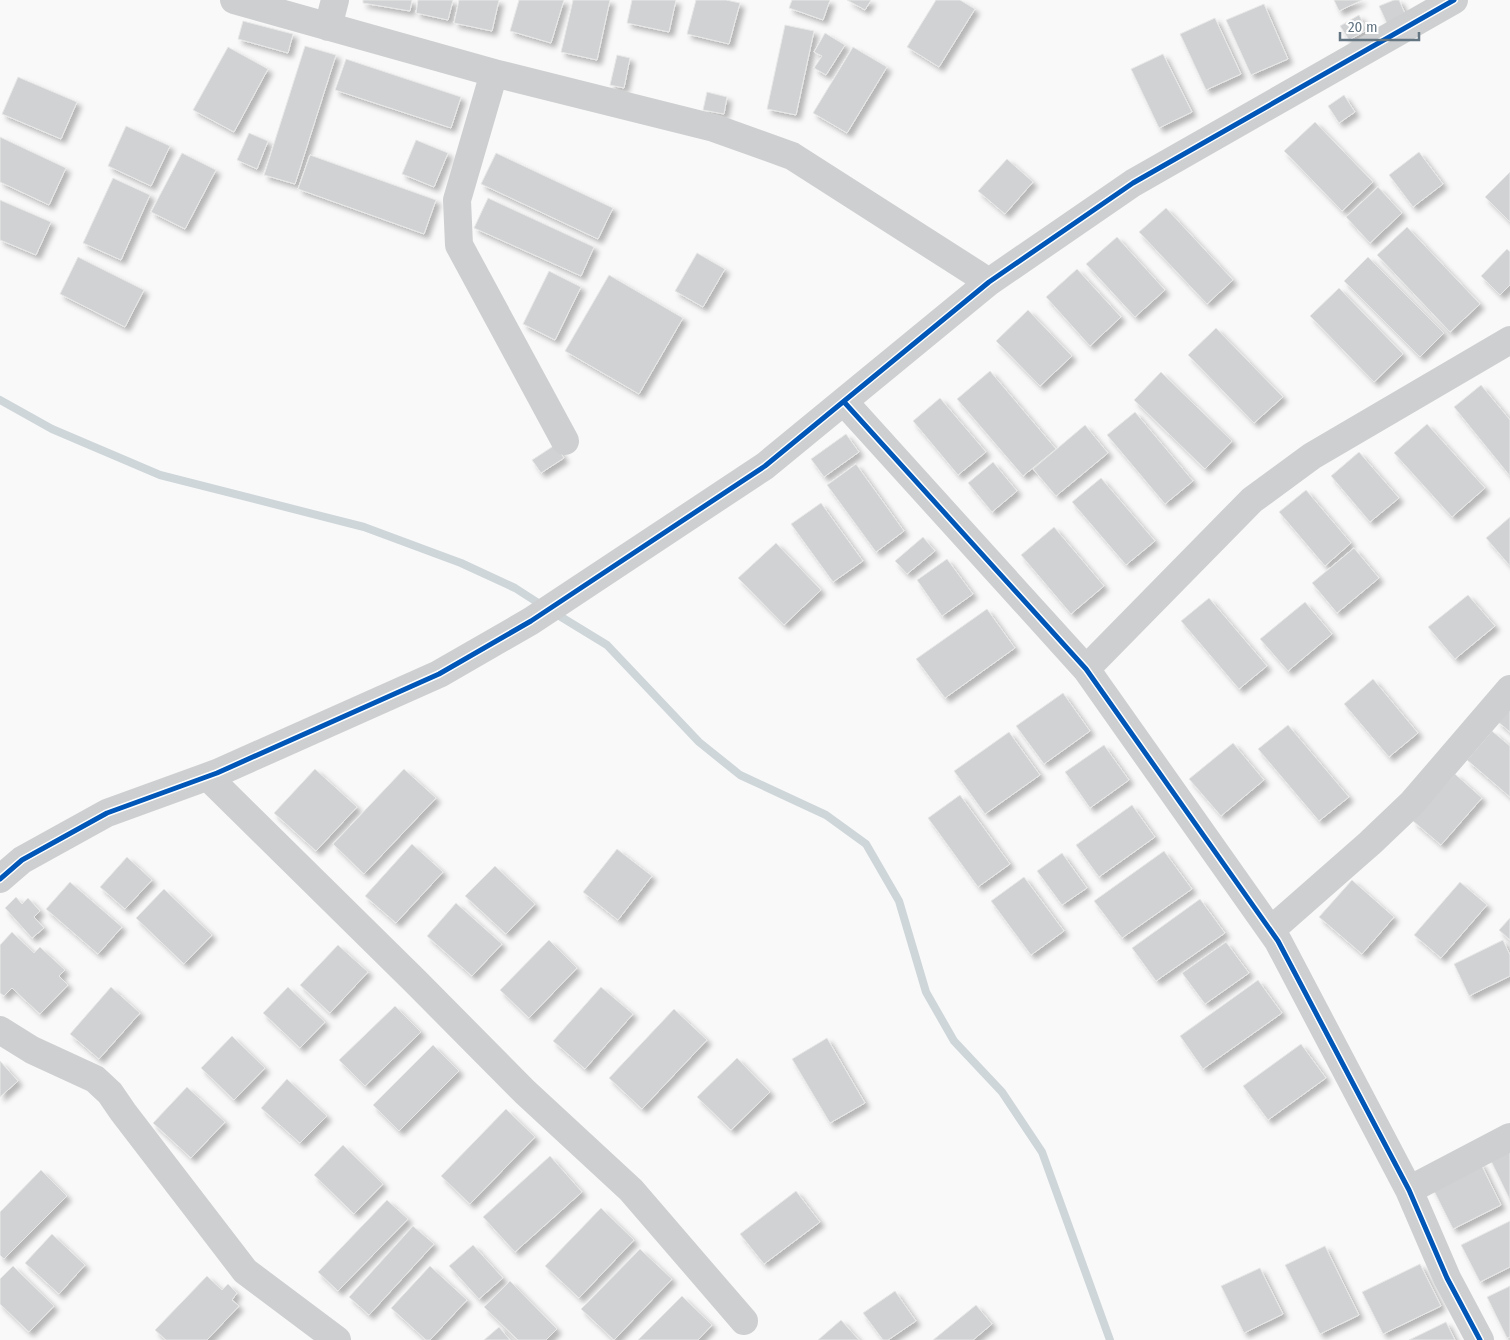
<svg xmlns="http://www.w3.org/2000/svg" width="1510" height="1340" viewBox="0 0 1510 1340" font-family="'Fira Sans Condensed',sans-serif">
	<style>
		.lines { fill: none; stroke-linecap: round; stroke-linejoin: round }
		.stream { stroke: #ced6d9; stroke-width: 8 }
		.building { fill: #d0d2d3; stroke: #e8e8e8; filter: url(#shadow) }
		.minor { stroke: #cecfd0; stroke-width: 28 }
		.cycleway-casing { stroke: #fff; stroke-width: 8 }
		.cycleway { stroke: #0057b8; stroke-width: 5 }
	</style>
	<defs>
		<filter id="shadow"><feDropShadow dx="4.5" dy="4.5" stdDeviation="2.5" flood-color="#0004"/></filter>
	</defs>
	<rect width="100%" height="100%" fill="#f9f9f9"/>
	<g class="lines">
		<path class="stream" d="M0,400L52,429L160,475L364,527L461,563L515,588L543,606
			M553,612L607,645L699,742L740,775L826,815L866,844L899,901L926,992L954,1041L1002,1092L1042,1152L1110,1340"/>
	</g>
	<path class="building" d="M363,0H412L410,11L363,3Z
		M418,0H453L448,20L416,13Z
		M459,0H499L492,31L454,23Z
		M519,0H564L551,43L510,31Z
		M573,0H610L597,60L561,52Z
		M632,0H676L669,32L627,23Z
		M696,0H726L740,3L729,44L687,34Z
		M792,0H830L823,20L789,8Z
		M847,0H871L865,10Z
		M936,0H960L975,9L939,67L907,47Z
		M1334,0H1362L1339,11Z
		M1394,0H1399L1407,18L1388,26L1379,6Z
		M1264,4L1288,59L1251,75L1226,20Z
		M1359,15L1367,30L1349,40L1340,26Z
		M1215,18L1241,74L1206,90L1180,34Z
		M243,21L293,34L288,53L238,39Z
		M785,25L814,31L796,115L767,109Z
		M825,33L845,45L826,75L814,68L822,56L814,52Z
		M305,46L336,55L295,184L264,175Z
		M228,47L268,69L234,132L193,110Z
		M853,47L887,67L847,133L813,113Z
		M1163,54L1192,112L1159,128L1131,69Z
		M617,55L630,58L624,88L610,85Z
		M346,59L461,97L451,128L335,90Z
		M18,77L77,102L61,139L2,114Z
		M707,92L727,97L724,114L703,110Z
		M1344,95L1355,112L1339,123L1328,106Z
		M1315,122L1373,182L1342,211L1284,151Z
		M126,126L170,146L151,186L108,166Z
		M249,133L268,141L257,169L237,160Z
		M0,137L66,168L49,205L0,182Z
		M416,140L448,153L434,187L402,174Z
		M1419,152L1443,184L1413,207L1389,175Z
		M182,153L216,170L185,229L151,212Z
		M496,153L613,208L598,239L481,184Z
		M310,155L436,200L424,234L298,189Z
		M1007,159L1033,182L1005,214L978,191Z
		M1510,172V222L1485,197Z
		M113,178L150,195L121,260L83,243Z
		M1378,187L1402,213L1370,243L1346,217Z
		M488,198L594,247L581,276L474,228Z
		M0,200L51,222L36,255L0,240Z
		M1166,208L1233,280L1207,304L1139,232Z
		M1407,227L1480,304L1450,332L1377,255Z
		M1117,237L1165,290L1135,317L1086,264Z
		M1507,249L1510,252V285L1500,295L1481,276Z
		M697,253L725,269L703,307L675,291Z
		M78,257L144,290L125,327L60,294Z
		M1368,257L1444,333L1420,357L1344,281Z
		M1077,269L1121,317L1090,346L1046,297Z
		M549,271L581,287L555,340L523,324Z
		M609,275L683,318L639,394L565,351Z
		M1339,288L1403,354L1374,382L1310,316Z
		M1028,310L1072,356L1040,386L996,341Z
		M1216,328L1283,397L1254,423L1188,355Z
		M990,371L1056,449L1023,476L957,399Z
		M1161,372L1232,441L1205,469L1134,400Z
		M1481,385L1510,420V476L1454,407Z
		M940,398L986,452L958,475L913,421Z
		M1135,412L1193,481L1165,504L1107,435Z
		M1427,424L1485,488L1452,517L1394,453Z
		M1085,425L1108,453L1056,496L1033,469Z
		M846,434L859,452L824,477L811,459Z
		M555,445L564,458L541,473L532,460Z
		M1359,452L1399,498L1370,522L1331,476Z
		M993,462L1017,491L992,512L968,483Z
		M856,464L904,531L876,552L827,485Z
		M1101,478L1155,541L1126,565L1072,502Z
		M1306,490L1351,543L1325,566L1279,512Z
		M821,503L863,561L833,582L791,524Z
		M1510,517V566L1486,538Z
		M1054,527L1104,586L1071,614L1021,555Z
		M923,537L935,551L907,574L895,561Z
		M776,543L821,590L784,625L738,578Z
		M1354,548L1379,578L1337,613L1312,583Z
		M947,559L973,594L942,616L917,580Z
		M1468,595L1495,626L1455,659L1428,627Z
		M1209,598L1267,666L1239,689L1181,621Z
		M1305,602L1332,634L1288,671L1260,639Z
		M987,609L1015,648L945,698L916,659Z
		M1373,679L1418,733L1389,757L1344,704Z
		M1063,693L1090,731L1044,764L1016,726Z
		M1510,706V732L1497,721Z
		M1288,725L1349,797L1319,821L1258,749Z
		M1492,731L1510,746V797L1467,760Z
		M1009,732L1040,775L985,814L954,771Z
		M1233,743L1264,780L1221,816L1189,779Z
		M1104,745L1129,780L1090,808L1065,772Z
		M315,769L357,807L316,851L274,813Z
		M404,769L436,798L364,874L333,844Z
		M1455,774L1482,798L1441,845L1413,821Z
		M960,795L1010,864L978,887L928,818Z
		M1132,805L1155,837L1099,877L1076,845Z
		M412,844L443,872L396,923L365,896Z
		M617,849L652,876L618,920L583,892Z
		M1164,851L1192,889L1122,938L1094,901Z
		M1062,853L1087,888L1062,905L1037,871Z
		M127,857L152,880L125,909L100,887Z
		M495,866L535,904L506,934L465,896Z
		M1024,877L1064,931L1031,955L991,901Z
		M1352,880L1394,917L1362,954L1319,917Z
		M70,882L122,927L98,954L46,909Z
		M1460,882L1487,905L1441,958L1414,935Z
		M164,889L212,935L184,964L136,918Z
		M16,897L22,904L28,898L40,911L34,917L44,928L32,938L5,908Z
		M1200,899L1225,933L1156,981L1132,948Z
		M456,903L502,944L472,976L427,936Z
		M1510,918V940L1499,930Z
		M12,932L34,953L40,947L65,970L59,976L68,985L40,1014L12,988L4,996L0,993V945Z
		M549,940L577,968L529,1018L500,990Z
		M1503,940L1510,955V976L1469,996L1454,964Z
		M1226,942L1249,973L1205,1004L1182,973Z
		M338,945L368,972L330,1013L300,985Z
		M1258,980L1282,1013L1203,1069L1180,1036Z
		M111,987L140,1013L99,1059L70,1034Z
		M288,987L325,1022L300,1048L263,1013Z
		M601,987L633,1014L585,1069L553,1041Z
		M395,1006L421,1032L365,1086L339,1060Z
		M674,1009L707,1040L642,1109L609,1078Z
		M232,1036L265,1068L234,1100L201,1068Z
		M827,1038L865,1103L830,1123L792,1059Z
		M1301,1044L1326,1078L1268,1120L1243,1086Z
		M433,1045L459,1071L399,1131L373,1105Z
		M737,1058L770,1092L731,1130L697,1097Z
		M0,1061L18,1081L0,1097Z
		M287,1079L327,1116L300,1143L261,1108Z
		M187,1087L225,1122L191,1158L153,1123Z
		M506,1109L535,1137L470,1204L441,1176Z
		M343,1145L383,1184L354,1214L314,1175Z
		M1510,1145V1200L1488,1155Z
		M550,1156L582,1192L515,1252L483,1217Z
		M1480,1162L1501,1205L1453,1229L1431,1185Z
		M41,1170L67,1196L4,1259L0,1255V1212Z
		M796,1191L820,1222L764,1264L740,1234Z
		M387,1200L408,1219L338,1291L318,1272Z
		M601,1208L634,1240L579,1298L545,1266Z
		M1510,1221V1267L1480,1282L1461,1245Z
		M413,1226L434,1244L369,1315L349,1297Z
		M52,1234L85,1265L59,1294L25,1263Z
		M473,1245L503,1278L479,1299L449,1266Z
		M1325,1246L1359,1315L1320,1334L1285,1265Z
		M640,1249L672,1279L614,1340L581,1309Z
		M1420,1264L1441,1306L1383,1334L1362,1292Z
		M13,1266L54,1306L29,1332L0,1304V1279Z
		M430,1266L467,1300L430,1340H426L391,1308Z
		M1260,1268L1283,1314L1244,1333L1221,1286Z
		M207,1276L222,1290L228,1284L237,1293L232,1300L239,1306L207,1340H166L155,1330Z
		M510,1281L557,1329L546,1340H518L484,1307Z
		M1510,1286V1337L1507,1338L1487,1297Z
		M895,1291L916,1321L888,1340H883L863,1313Z
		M682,1296L712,1325L698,1340H638Z
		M976,1305L992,1324L973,1340H933Z
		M841,1320L859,1340H818Z
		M1446,1322L1455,1340H1409Z
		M499,1327L510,1340H484Z"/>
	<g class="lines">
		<path class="minor" d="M234,0L494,73L714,128L792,156L989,282
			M328,27L335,0
			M494,73L457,200L459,245L565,441
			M845,403L1086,669L1278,941L1409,1190L1447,1278L1480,1340
			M1086,669L1252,500L1312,456L1510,340
			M208,777L415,981L525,1092L631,1190L744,1321
			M0,879L22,860L107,813L217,773L439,674L531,621L765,466L989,282L1133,183L1454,0
			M1271,930L1370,843L1412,803L1510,689
			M0,1030L32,1050L95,1079L110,1093L123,1112L245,1271L337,1340
			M1409,1190L1510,1137"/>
		<g class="cycleway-casing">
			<path id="cycleway" d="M845,403L1086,669L1278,941L1409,1190L1447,1278L1480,1340
				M0,879L22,860L107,813L217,773L439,674L531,621L765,466L989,282L1133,183L1454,0"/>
		</g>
		<use href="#cycleway" class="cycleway"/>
	</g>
	<path d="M1340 32v8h79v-8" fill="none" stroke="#657683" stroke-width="2.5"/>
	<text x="1348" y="32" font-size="15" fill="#657683" stroke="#ffffff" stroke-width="4" paint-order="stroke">20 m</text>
</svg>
